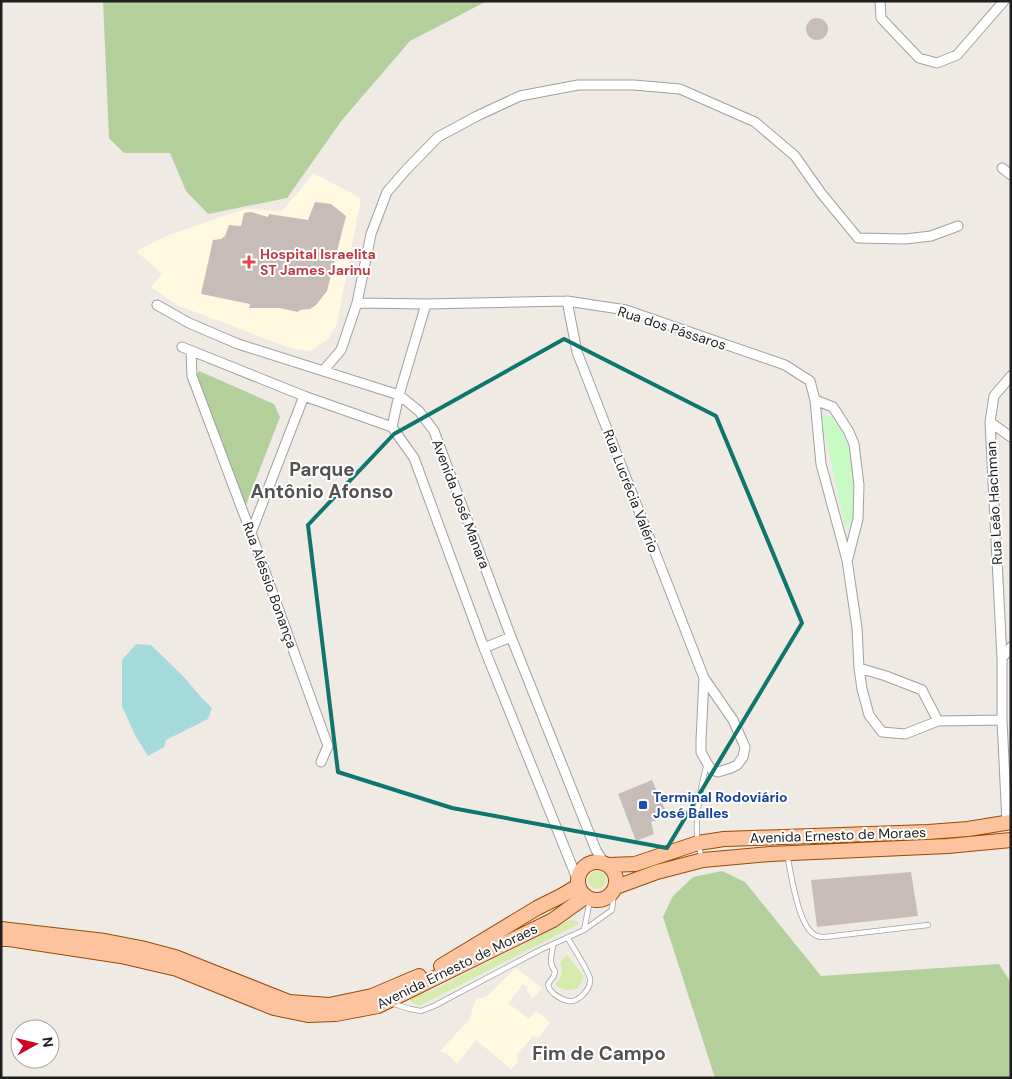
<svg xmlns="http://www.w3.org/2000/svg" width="1012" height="1079" viewBox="0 0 1012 1079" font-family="'DM Sans',sans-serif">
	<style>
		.education { fill: #fff9df }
		.grass { fill: #d5eaab }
		.forest { fill: #b3cf9a }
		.park { fill: #c8fac3 }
		.water { fill: #a6dbdd }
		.building { fill: #c8bcb9 }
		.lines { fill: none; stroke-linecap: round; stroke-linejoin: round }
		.lane-casing { stroke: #a0a0a0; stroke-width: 6 }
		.street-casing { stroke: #a0a0a0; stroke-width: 11 }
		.primary-casing { stroke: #9a4c00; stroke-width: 16 }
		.lane { stroke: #fff; stroke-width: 4.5 }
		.street { stroke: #fff; stroke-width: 9 }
		.primary { stroke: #fcc39e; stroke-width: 14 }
		.marked { fill: none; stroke: #0f766e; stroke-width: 4; stroke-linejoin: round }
		.health-dot { fill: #e0444e; stroke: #fff; stroke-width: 2 }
		.transit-dot { fill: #1a4fb4; stroke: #fff; stroke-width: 2 }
		.labels { text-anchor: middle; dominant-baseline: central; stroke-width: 4; stroke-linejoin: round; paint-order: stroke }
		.health-label { font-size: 14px; font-weight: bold; fill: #be3a42; stroke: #fff; text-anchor: start }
		.street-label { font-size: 14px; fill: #1f1f1f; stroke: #fff }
		.transit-label { font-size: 14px; font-weight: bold; fill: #164399; stroke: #fff; text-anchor: start }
		.district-label { font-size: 19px; font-weight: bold; fill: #525252; stroke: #fff }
	</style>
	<rect width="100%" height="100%" fill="#f0eae5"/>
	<path class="education" d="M313,173L361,198L337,324L329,338L311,351L290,348L177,305L151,287L162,274L136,251L169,235L245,209L282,211L295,196Z
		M516,968L542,988L533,998L526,990L528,988L523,984L508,1003L529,1019L536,1011L542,1015L550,1023L538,1038L534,1035L516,1055L518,1062L511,1069L476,1040L457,1064L449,1055L440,1051L470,1019L474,1003L477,999L486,997Z"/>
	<path class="grass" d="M588 880a9 9 0 1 1 18 0a9 9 0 1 1-18 0Z
		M570,920L577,921L578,924L575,926L419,1006L411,1002L410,995L430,992Z
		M567,955L584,977L578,988C569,991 562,991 555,984C564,975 563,973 560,962Z"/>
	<path class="forest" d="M103,1H487L410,41L342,120L287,198L208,214L186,191L170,153H124L109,138Z
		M199,371L274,404L280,417L246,505L194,380Z
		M722,871L745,882L821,976L999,964L1011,983V1078H715L663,917L673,896L693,877Z"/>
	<path class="park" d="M820,415L832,417L847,441L852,460L856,497L852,525L845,526L827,443Z"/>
	<path class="water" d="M136,644L151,645L183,676L201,697L212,708L208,719L166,740L164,747L148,756L135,735L122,706V660Z"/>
	<path class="building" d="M806 29a11 11 0 1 1 22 0a11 11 0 1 1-22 0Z
		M315,202L331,204L346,216L327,291L316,305L310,309L300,310L298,312L279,308H249L250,304L201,294L213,240L221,239L225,236L229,225L241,226L244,213L251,212L268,217L269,214L308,220Z
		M652,780L668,816L651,822L654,834L636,841L618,794Z
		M911,872L918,916L817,927L811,880Z"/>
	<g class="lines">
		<g class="lane-casing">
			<path id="lane" d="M787,854C791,873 798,929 817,936C819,937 822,937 825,937L928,925
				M702,859C701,854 699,848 698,843C694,821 701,785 707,763
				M584,930L590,900
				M553,945C552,955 548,963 555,971L554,976L548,984C549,989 550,990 554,994C558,997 563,1000 568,1001C578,1003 591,989 590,979C589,971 572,946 568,938
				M392,1004H394L410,1009L421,1011L434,1006L540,950L584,930L612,910L614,892"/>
		</g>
		<g class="street-casing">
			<path id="street" d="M880,1L881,18L919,58L937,63L957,55L1004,1
				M1002,168L1011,175
				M567,301L577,352L704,678L733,720L745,747L743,757L737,765L731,768L718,772L712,770L707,763L701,752V740L704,678
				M357,303L426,304L567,301L626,310L785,365L810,381L815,400L821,464L847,560L857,628L859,668L862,689L869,715L882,732L905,734L938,721L1002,720
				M157,305L189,323L238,344L399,395L419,411L434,431L511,637L596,850L604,863
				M182,347L304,396L392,427L414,458L484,648L578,881
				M191,351L192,376L251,533L328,746L321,762
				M323,371L341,350L357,303L371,234L387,192L406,170L438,137L477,116L520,96L578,85H634L680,89L755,122L795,156L821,193L858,238L905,239L931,236L958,226
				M815,400L833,407L849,432L854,444L859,485L858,519L848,558
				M990,422L1011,437
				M392,427L399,395L426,304
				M251,533L304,396
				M484,648L511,637
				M1002,658L1011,647
				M859,668L886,676L922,690L938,721
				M1007,823L1002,720V658L990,422L994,396L1011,376"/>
		</g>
		<g class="primary-casing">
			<path id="primary" d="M578 881a19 19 0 1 1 38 0a19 19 0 1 1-38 0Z
				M609,865L635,864L698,843L724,839L928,832L968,829L1011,822
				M616,887L657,872L703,860L770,854L948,846L1011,840
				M1,929L105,941L141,948L175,957L289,1002L329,1005L372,996L419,976
				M1,939H9L121,956L177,969L274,1008L308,1015L336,1014L378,1006L553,920L585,897
				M441,966L537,908L561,896L578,886"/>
		</g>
		<use href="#lane" class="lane"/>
		<use href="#street" class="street"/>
		<use href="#primary" class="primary"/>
	</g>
	<path class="marked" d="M564,339L716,416L802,623L667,848L452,808L338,772L308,525L394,434Z"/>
	<path class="health-dot" d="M246.5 254.5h5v5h5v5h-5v5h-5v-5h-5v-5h5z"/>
	<rect class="transit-dot" x="638" y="800" width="10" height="10" rx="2.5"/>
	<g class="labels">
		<g class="health-label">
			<text x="260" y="254">Hospital Israelita<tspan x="260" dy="16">ST James Jarinu</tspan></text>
		</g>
		<g class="street-label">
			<text transform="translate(672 328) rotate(18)">Rua dos Pássaros</text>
			<text transform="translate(631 491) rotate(69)">Rua Lucrécia Valério</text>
			<text transform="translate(994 503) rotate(-93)">Rua Leão Hachman</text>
			<text transform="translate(461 504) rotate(69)">Avenida José Manara</text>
			<text transform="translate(270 585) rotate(70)">Rua Aléssio Bonança</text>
			<text transform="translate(838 835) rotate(-2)">Avenida Ernesto de Moraes</text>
			<text transform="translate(457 966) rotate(-26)">Avenida Ernesto de Moraes</text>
		</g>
		<g class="transit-label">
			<text x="653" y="797">Terminal Rodoviário<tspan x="653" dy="16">José Balles</tspan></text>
		</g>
		<g class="district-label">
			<text x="322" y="469">Parque<tspan x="322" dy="22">Antônio Afonso</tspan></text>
			<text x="599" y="1053">Fim de Campo</text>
		</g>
	</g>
	<rect width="1012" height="1079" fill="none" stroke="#1f1f1f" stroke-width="5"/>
	<g transform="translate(35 1044) rotate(82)"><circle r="24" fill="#ffffff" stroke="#a5a5a5"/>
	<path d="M0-4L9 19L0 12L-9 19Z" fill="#ce0024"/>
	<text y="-8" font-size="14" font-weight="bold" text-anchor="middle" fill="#1f1f1f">N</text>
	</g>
</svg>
